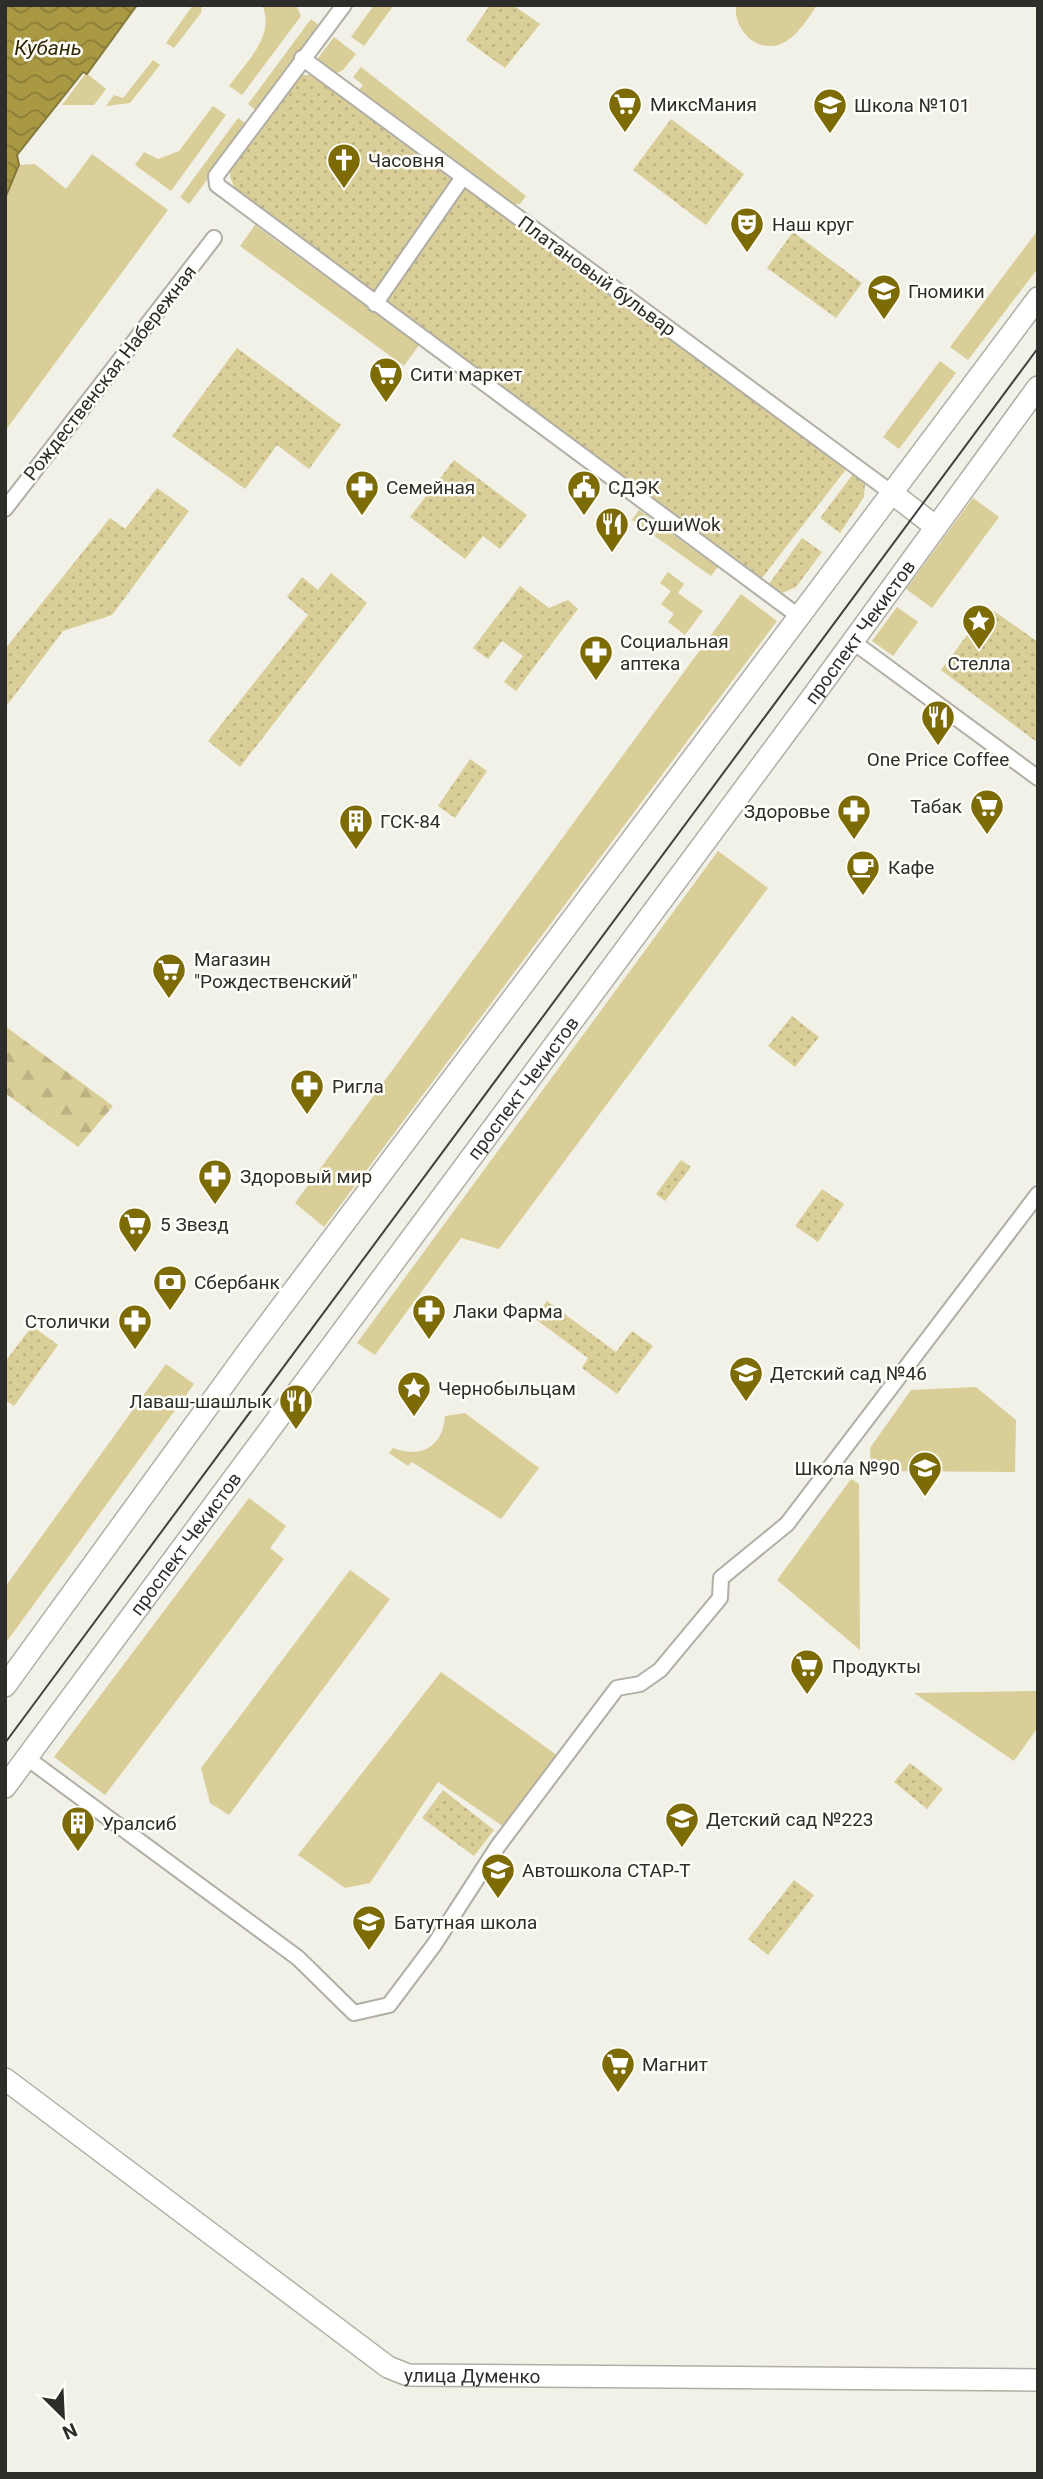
<svg xmlns="http://www.w3.org/2000/svg" width="1043" height="2479" viewBox="0 0 1043 2479" font-family="Roboto,sans-serif">
	<style>
		.green { fill: #d9ce98 }
		.forest { fill: url(#forest-firs) }
		.park { fill: url(#park-dots) }
		.water { fill: url(#water-waves); stroke: #84793b; stroke-width: 2 }
		.lines { fill: none; stroke-linecap: round; stroke-linejoin: round }
		.street-casing { stroke: #b0aea5; stroke-width: 18 }
		.secondary-casing { stroke: #b0aea5; stroke-width: 24 }
		.street { stroke: #fff; stroke-width: 14 }
		.secondary { stroke: #fff; stroke-width: 21 }
		.tram { stroke: #42423e; stroke-width: 2 }
		.labels { text-anchor: middle; dominant-baseline: central; stroke-width: 5; stroke-linejoin: round; paint-order: stroke }
		.poi-label { font-size: 19px; fill: #2d2d29; stroke: #fffef8; text-anchor: start }
		.street-label { font-size: 19px; fill: #2d2d29; stroke: #fffef8 }
		.water-label { font-size: 21px; font-style: italic; fill: #322a04; stroke: #fffef8 }
	</style>
	<defs>
		<pattern id="forest-firs" width="22" height="20" patternUnits="userSpaceOnUse" patternTransform="scale(1.75)"><rect width="22" height="20" fill="#d9ce98"/><path d="M5 1l3.5 6h-7zM16 11l3.5 6h-7z" fill="#bbb183"/></pattern>
		<pattern id="park-dots" width="8" height="8" patternUnits="userSpaceOnUse" patternTransform="scale(1.75)"><rect width="8" height="8" fill="#d9ce98"/><path d="M2 2h.1M6 6h.1" fill="none" stroke="#bbb183" stroke-width="1.8" stroke-linecap="round"/></pattern>
		<pattern id="water-waves" width="16" height="10" patternUnits="userSpaceOnUse" patternTransform="scale(1.75)"><rect width="16" height="10" fill="#aa9943"/><path d="M0 5q4-4 8 0t8 0" fill="none" stroke="#8b7d38"/></pattern>
	</defs>
	<rect width="100%" height="100%" fill="#f2f1e7"/>
	<path class="green" d="M193,5H202L201,13L174,48L166,43Z
		M262,5H296L301,16L242,95L229,86C247,61 276,35 262,5Z
		M374,5H394L364,46L351,37Z
		M736,5H817C809,17 800,32 788,40C763,58 733,33 736,5Z
		M311,19L321,27L258,112L248,104Z
		M334,37L356,54L343,70L337,73L320,63L318,58Z
		M153,60L160,65L130,103L106,106L114,95L123,98Z
		M361,67L526,196L520,204H511L358,91L363,85L353,77Z
		M86,73L106,89L94,105H62Z
		M213,106L226,115L171,191L135,165L144,152L158,159L179,151Z
		M238,118L248,125L189,204L180,197Z
		M92,154L168,210L5,431V198L19,165L35,164L66,189Z
		M255,225L419,345L404,366L240,246Z
		M1038,230V268L968,360L950,347Z
		M940,361L956,373L899,449L883,437Z
		M973,498L999,517L932,608L906,589Z
		M639,510L718,567L711,576L632,520Z
		M668,572L684,584L678,593L703,611L685,635L668,622L674,614L661,604L671,591L660,583Z
		M741,594L777,621L324,1227L295,1203Z
		M897,607L918,622L893,656L872,641Z
		M718,851L768,888L499,1249L461,1238L375,1355L357,1343Z
		M166,1364L194,1384L5,1644V1587Z
		M976,1387L1016,1420L1015,1472L871,1471L870,1448L911,1390Z
		M465,1413L539,1468L501,1519L412,1462L408,1466L389,1453L393,1448C422,1459 443,1446 445,1416Z
		M851,1479L859,1484L860,1650L777,1580Z
		M249,1498L286,1526L270,1548L284,1559L105,1795L54,1757Z
		M350,1570L390,1599L229,1815L210,1803L201,1768Z
		M441,1672L558,1756L504,1827L438,1782L370,1883L345,1888L298,1855Z
		M1038,1691V1727L1014,1761L914,1693Z"/>
	<path class="forest" d="M5,1026L113,1106L78,1147L5,1093Z"/>
	<path class="park" d="M490,5H513L540,24L505,68L466,40Z
		M296,75H313L847,468L762,578L235,189L230,177L231,165Z
		M671,119L744,174L706,225L633,170Z
		M793,232L862,283L836,318L767,268Z
		M237,348L341,425L309,469L277,445L245,489L172,436Z
		M454,460L527,515L500,549L483,536L465,559L410,517Z
		M853,474L865,484L864,497L840,533L820,518Z
		M157,488L189,511L112,615L63,631L5,708V649L110,518L125,529Z
		M802,538L822,552L796,587L782,593L769,584Z
		M331,573L367,603L240,767L208,741L308,615L287,597L302,577L318,590Z
		M520,586L549,608L568,600L578,609L516,691L504,682L523,656L502,641L488,659L473,648Z
		M988,607L1038,642V743L941,670Z
		M470,759L487,771L455,818L438,806Z
		M792,1016L819,1037L795,1067L768,1046Z
		M681,1160L691,1167L665,1201L656,1194Z
		M822,1189L844,1204L818,1242L795,1226Z
		M547,1301L616,1352L632,1331L653,1346L617,1394L582,1368L588,1358L534,1318Z
		M32,1326L58,1345L14,1406L5,1400V1362Z
		M910,1763L943,1789L927,1809L894,1782Z
		M443,1790L494,1830L474,1856L422,1818Z
		M794,1880L814,1895L768,1955L748,1939Z"/>
	<path class="water" d="M5,5H137L87,74L83,72L17,155L19,165L5,198Z"/>
	<g class="lines">
		<g class="street-casing">
			<path id="street" d="M344,5L216,176L217,185L797,615
				M302,58L892,493
				M375,304L463,177
				M5,509L214,238
				M852,641L1038,778
				M27,1758L298,1958L354,2013L389,2005L434,1945L498,1846L617,1688L640,1684L660,1670L720,1598L721,1578L787,1524L1038,1194"/>
		</g>
		<g class="secondary-casing">
			<g id="secondary">
				<path d="M892,493L936,527"/>
				<path d="M5,1686L249,1350L1038,298"/>
				<path id="s1" d="M5,1787L813,696L1038,387"/>
				<path id="s2" d="M5,2079L388,2367L408,2375L1038,2380"/>
			</g>
		</g>
		<use href="#street" class="street"/>
		<use href="#secondary" class="secondary"/>
		<path class="tram" d="M5,1743L1038,348"/>
	</g>
	<defs>
		<g id="supermarket-pin" transform="scale(1.75)"><path d="M0 17L-7.5 6A9.5 9.5 0 1 1 7.5 6Z" fill="#7d6c06" stroke="#fffef8"/><path d="M-6-5.5h2.5l.6 2H6L4.5 2H-2.5L-4.4-4H-6ZM-1.5 3.2a1.3 1.3 0 1 0 .1 0ZM3 3.2a1.3 1.3 0 1 0 .1 0Z" fill="#fff"/></g>
		<g id="school-pin" transform="scale(1.75)"><path d="M0 17L-7.5 6A9.5 9.5 0 1 1 7.5 6Z" fill="#7d6c06" stroke="#fffef8"/><path d="M0-5L7-2L0 1L-7-2ZM-4 1L0 2.5L4 1V4Q0 6-4 4Z" fill="#fff"/></g>
		<g id="church-pin" transform="scale(1.75)"><path d="M0 17L-7.5 6A9.5 9.5 0 1 1 7.5 6Z" fill="#7d6c06" stroke="#fffef8"/><path d="M-1.2-6h2.4v3.5h3.3v2.4h-3.3V6h-2.4V-.1h-3.3v-2.4h3.3Z" fill="#fff"/></g>
		<g id="theatre-pin" transform="scale(1.75)"><path d="M0 17L-7.5 6A9.5 9.5 0 1 1 7.5 6Z" fill="#7d6c06" stroke="#fffef8"/><path d="M-5-5.5Q0-4 5-5.5V0Q5 5 0 6Q-5 5-5 0ZM-3.3-2.5H-1v1.5H-3.3ZM1-2.5H3.3v1.5H1ZM-2.8 1Q0 5.5 2.8 1Z" fill="#fff"/></g>
		<g id="pharmacy-pin" transform="scale(1.75)"><path d="M0 17L-7.5 6A9.5 9.5 0 1 1 7.5 6Z" fill="#7d6c06" stroke="#fffef8"/><path d="M-2-6h4v4h4v4h-4v4h-4v-4h-4v-4h4Z" fill="#fff"/></g>
		<g id="civic-pin" transform="scale(1.75)"><path d="M0 17L-7.5 6A9.5 9.5 0 1 1 7.5 6Z" fill="#7d6c06" stroke="#fffef8"/><path d="M-.6-6.5H3V-4.5H.6V-3L4-1V1h2V6H-6V1h2V-1L-.6-3ZM-1.2 2.5V6h2.4V2.5Z" fill="#fff"/></g>
		<g id="restaurant-pin" transform="scale(1.75)"><path d="M0 17L-7.5 6A9.5 9.5 0 1 1 7.5 6Z" fill="#7d6c06" stroke="#fffef8"/><path d="M-5-6h1v4h1v-4h1v4h1v-4h1v5L-1.5 .5V6h-2V.5L-5-1ZM5-6V6H3V1.5H1.5Q1.5-4 5-6Z" fill="#fff"/></g>
		<g id="sight-pin" transform="scale(1.75)"><path d="M0 17L-7.5 6A9.5 9.5 0 1 1 7.5 6Z" fill="#7d6c06" stroke="#fffef8"/><path d="M0-6L1.8-2.2L6-1.7L2.9 1.2L3.7 5.4L0 3.3L-3.7 5.4L-2.9 1.2L-6-1.7L-1.8-2.2Z" fill="#fff"/></g>
		<g id="building-pin" transform="scale(1.75)"><path d="M0 17L-7.5 6A9.5 9.5 0 1 1 7.5 6Z" fill="#7d6c06" stroke="#fffef8"/><path d="M-4-6H4V6H1V3H-1V6H-4ZM-2.5-4.3h1.7v1.8h-1.7ZM.8-4.3h1.7v1.8H.8ZM-2.5-1h1.7V.8h-1.7ZM.8-1h1.7V.8H.8Z" fill="#fff"/></g>
		<g id="cafe-pin" transform="scale(1.75)"><path d="M0 17L-7.5 6A9.5 9.5 0 1 1 7.5 6Z" fill="#7d6c06" stroke="#fffef8"/><path d="M-5.5-4.5H6V0H3Q3 3.5 0 3.5H-2.5Q-5.5 3.5-5.5 0ZM3-3.2v2h1.7v-2ZM-6 4.5H4V6H-6Z" fill="#fff"/></g>
		<g id="bank-pin" transform="scale(1.75)"><path d="M0 17L-7.5 6A9.5 9.5 0 1 1 7.5 6Z" fill="#7d6c06" stroke="#fffef8"/><path d="M-6-4H6V4H-6ZM0-2.3a2.3 2.3 0 1 0 0 4.6a2.3 2.3 0 1 0 0-4.6Z" fill="#fff"/></g>
	</defs>
	<g fill-rule="evenodd">
		<use href="#supermarket-pin" x="625" y="104"/>
		<use href="#school-pin" x="830" y="105"/>
		<use href="#church-pin" x="344" y="160"/>
		<use href="#theatre-pin" x="747" y="224"/>
		<use href="#school-pin" x="884" y="291"/>
		<use href="#supermarket-pin" x="386" y="374"/>
		<use href="#pharmacy-pin" x="362" y="487"/>
		<use href="#civic-pin" x="584" y="487"/>
		<use href="#restaurant-pin" x="612" y="524"/>
		<use href="#sight-pin" x="979" y="621"/>
		<use href="#pharmacy-pin" x="596" y="652"/>
		<use href="#restaurant-pin" x="938" y="717"/>
		<use href="#supermarket-pin" x="987" y="806"/>
		<use href="#pharmacy-pin" x="854" y="811"/>
		<use href="#building-pin" x="356" y="821"/>
		<use href="#cafe-pin" x="863" y="867"/>
		<use href="#supermarket-pin" x="169" y="970"/>
		<use href="#pharmacy-pin" x="307" y="1086"/>
		<use href="#pharmacy-pin" x="215" y="1176"/>
		<use href="#supermarket-pin" x="135" y="1224"/>
		<use href="#bank-pin" x="170" y="1282"/>
		<use href="#pharmacy-pin" x="429" y="1311"/>
		<use href="#pharmacy-pin" x="135" y="1321"/>
		<use href="#school-pin" x="746" y="1373"/>
		<use href="#sight-pin" x="414" y="1388"/>
		<use href="#restaurant-pin" x="296" y="1401"/>
		<use href="#school-pin" x="925" y="1468"/>
		<use href="#supermarket-pin" x="807" y="1666"/>
		<use href="#school-pin" x="682" y="1819"/>
		<use href="#building-pin" x="78" y="1823"/>
		<use href="#school-pin" x="498" y="1870"/>
		<use href="#school-pin" x="369" y="1922"/>
		<use href="#supermarket-pin" x="618" y="2064"/>
	</g>
	<g class="labels">
		<g class="poi-label">
			<text x="650" y="104">МиксМания</text>
			<text x="854" y="105">Школа №101</text>
			<text x="368" y="160">Часовня</text>
			<text x="772" y="224">Наш круг</text>
			<text x="908" y="291">Гномики</text>
			<text x="410" y="374">Сити маркет</text>
			<text x="386" y="487">Семейная</text>
			<text x="608" y="487">СДЭК</text>
			<text x="636" y="524">СушиWok</text>
			<text x="620" y="641">Социальная<tspan x="620" dy="22">аптека</tspan></text>
			<text x="979" y="663" text-anchor="middle">Стелла</text>
			<text x="938" y="759" text-anchor="middle">One Price Coffee</text>
			<text x="962" y="806" text-anchor="end">Табак</text>
			<text x="830" y="811" text-anchor="end">Здоровье</text>
			<text x="380" y="821">ГСК-84</text>
			<text x="888" y="867">Кафе</text>
			<text x="194" y="959">Магазин<tspan x="194" dy="22">"Рождественский"</tspan></text>
			<text x="332" y="1086">Ригла</text>
			<text x="240" y="1176">Здоровый мир</text>
			<text x="160" y="1224">5 Звезд</text>
			<text x="194" y="1282">Сбербанк</text>
			<text x="453" y="1311">Лаки Фарма</text>
			<text x="110" y="1321" text-anchor="end">Столички</text>
			<text x="770" y="1373">Детский сад №46</text>
			<text x="438" y="1388">Чернобыльцам</text>
			<text x="272" y="1401" text-anchor="end">Лаваш-шашлык</text>
			<text x="900" y="1468" text-anchor="end">Школа №90</text>
			<text x="832" y="1666">Продукты</text>
			<text x="706" y="1819">Детский сад №223</text>
			<text x="102" y="1823">Уралсиб</text>
			<text x="522" y="1870">Автошкола СТАР-Т</text>
			<text x="394" y="1922">Батутная школа</text>
			<text x="642" y="2064">Магнит</text>
		</g>
		<g class="street-label">
			<text transform="translate(597 276) rotate(36)">Платановый бульвар</text>
			<text transform="translate(110 373) rotate(-52)">Рождественская Набережная</text>
			<text stroke="none"><textPath href="#s1" startOffset="1437">проспект Чекистов</textPath></text>
			<text stroke="none"><textPath href="#s1" startOffset="870">проспект Чекистов</textPath></text>
			<text stroke="none"><textPath href="#s1" startOffset="303">проспект Чекистов</textPath></text>
			<text stroke="none"><textPath href="#s2" startOffset="565">улица Думенко</textPath></text>
		</g>
		<g class="water-label">
			<text x="48" y="48">Кубань</text>
		</g>
	</g>
	<rect width="1043" height="2479" fill="none" stroke="#2d2d29" stroke-width="14"/>
	<g transform="translate(63 2416) rotate(156)" stroke="#fffef8" stroke-width="5" paint-order="stroke">
	<path d="M0-5L12 26L0 18L-12 26Z" fill="#2d2d29"/>
	<text y="-10" font-size="19" font-weight="bold" text-anchor="middle" fill="#2d2d29">N</text>
	</g>
</svg>
